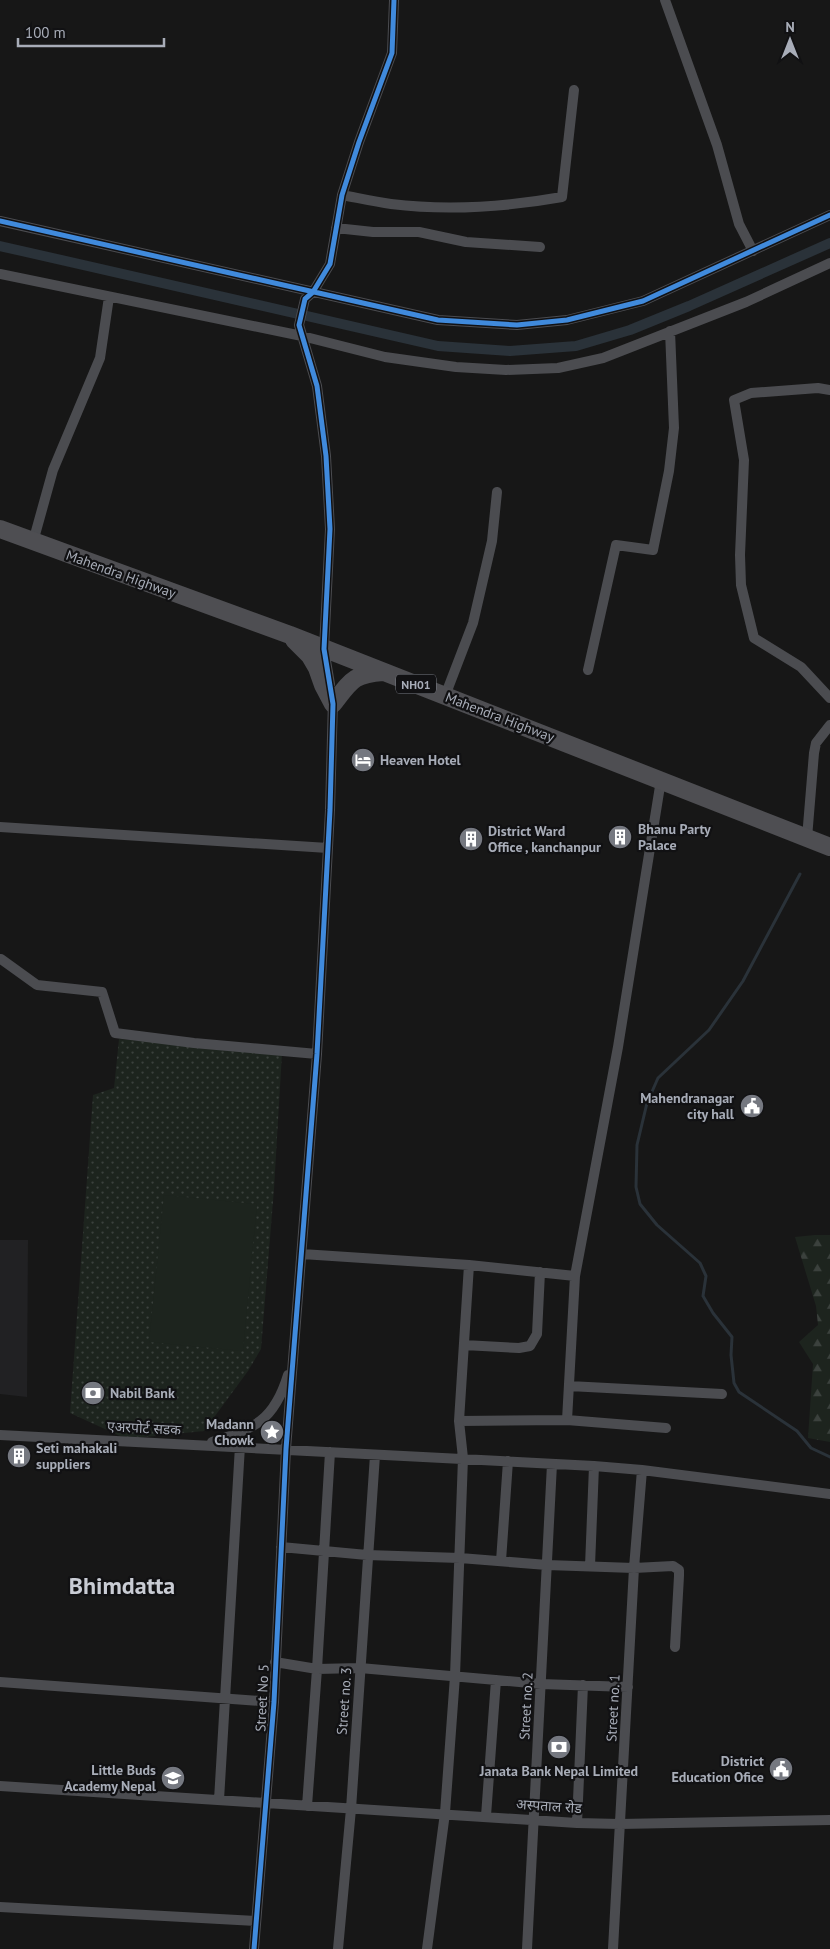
<svg xmlns="http://www.w3.org/2000/svg" width="830" height="1949" viewBox="0 0 830 1949" font-family="'PT Sans','Noto Sans Devanagari',sans-serif">
	<style>
		.built { fill: #212123 }
		.grass { fill: url(#grass-dots) }
		.forest { fill: url(#forest-firs) }
		.garden { fill: #1d241e }
		.lines { fill: none; stroke-linecap: round; stroke-linejoin: round }
		.stream { stroke: #2a3239; stroke-width: 3 }
		.canal { stroke: #2a3239; stroke-width: 10 }
		.minor { stroke: #4b4c50; stroke-width: 10 }
		.trunk { stroke: #4e4e52; stroke-width: 18 }
		.cycleway-casing { stroke: #111113; stroke-width: 8 }
		.cycleway { stroke: #408adc; stroke-width: 5 }
		.labels { text-anchor: middle; dominant-baseline: central; stroke-width: 4.5; stroke-linejoin: round; paint-order: stroke }
		.shield { fill: #111113; stroke: #7b7e86; stroke-width: 1 }
		.shield-label { font-size: 12px; font-weight: bold; fill: #a8adb8 }
		.street-label { font-size: 14px; fill: #a8adb8; stroke: #111113 }
		.poi-label { font-size: 14px; font-weight: bold; fill: #a8adb8; stroke: #111113; text-anchor: start }
		.town-label { font-size: 24px; font-weight: bold; fill: #c9ccd4; stroke: #111113 }
	</style>
	<defs>
		<pattern id="grass-dots" width="8" height="8" patternUnits="userSpaceOnUse" patternTransform="scale(1.25)"><rect width="8" height="8" fill="#1d241e"/><path d="M2 2h.1M6 6h.1" fill="none" stroke="#3b413d" stroke-width="1.8" stroke-linecap="round"/></pattern>
		<pattern id="forest-firs" width="22" height="20" patternUnits="userSpaceOnUse" patternTransform="scale(1.25)"><rect width="22" height="20" fill="#1d241e"/><path d="M5 1l3.5 6h-7zM16 11l3.5 6h-7z" fill="#3b413d"/></pattern>
	</defs>
	<rect width="100%" height="100%" fill="#171717"/>
	<path class="built" d="M0,1240H28L27,1397L0,1394Z"/>
	<path class="grass" d="M119,1039L282,1053L274,1189L261,1349L248,1371L204,1431L135,1438L120,1436L70,1413L93,1095L114,1088Z"/>
	<path class="forest" d="M815,1235H830V1442L808,1438L813,1364L799,1342L818,1325L816,1306L795,1237Z"/>
	<path class="garden" d="M164,1195L257,1204L243,1351L149,1342Z"/>
	<g class="lines">
		<path class="stream" d="M800,874L743,981L709,1030L658,1078L647,1103L637,1145L636,1187L640,1204L657,1225L700,1263L706,1276L703,1296L713,1313L732,1337L731,1355L734,1383L739,1392L797,1431L811,1448L830,1457"/>
		<path class="canal" d="M0,246L438,346L510,351L576,346L630,330L689,306L830,243"/>
		<path class="minor" d="M665,0L717,145L739,224L753,251
			M342,195C358,198 375,202 391,204C448,211 506,207 562,197L574,90
			M0,221L438,320L517,325L567,320L643,301L830,215
			M336,228L373,232H419L466,242L540,247
			M0,274L302,336L385,357L456,367L506,370L558,368L603,358L746,302L830,263
			M830,390L818,388L751,393L734,400L744,460L740,555L741,585L754,638L801,667L830,698
			M33,542L53,470L100,358L109,297
			M588,670L616,545L653,550L669,471L674,428L670,331
			M330,684L324,649L330,529L326,456L317,386L299,325L305,299L313,292L330,264L342,195L359,142L392,53L394,0
			M445,696L473,623L492,541L497,492
			M0,827L328,848
			M807,838L814,753L816,743L830,725
			M1,959L37,985L102,992L115,1033L194,1043L317,1054
			M302,1254L469,1265L575,1276L618,1047L661,780
			M464,1345L519,1348L530,1346L537,1334L540,1272
			M569,1386L722,1394
			M567,1420L666,1428
			M459,1421L567,1420L575,1276
			M0,1435L594,1466L642,1470L830,1494
			M212,1442C255,1428 274,1421 288,1375
			M281,1547L367,1555L460,1558L547,1565L634,1568L673,1566L679,1570V1576L675,1647
			M501,1561L508,1461
			M590,1566L594,1466
			M275,1662L317,1669L360,1668L541,1684L628,1687
			M0,1682L274,1702
			M0,1786L577,1823L620,1824L830,1820
			M219,1800L240,1446
			M307,1806L317,1669L330,1452
			M486,1816L496,1680
			M577,1823L583,1685
			M0,1907L256,1921
			M254,1949L274,1702L286,1449L317,1054L330,810L333,700
			M338,1949L351,1809L375,1455
			M427,1949L445,1813L455,1676L463,1458L459,1421L469,1265
			M527,1949L552,1464
			M613,1949L634,1568L642,1470"/>
		<path class="trunk" d="M0,529L290,635L830,847
			M294,640L310,656L317,668L323,685L333,704C351,681 353,674 383,672"/>
		<g class="cycleway-casing">
			<path id="cycleway" d="M0,221L438,320L517,325L567,320L643,301L830,215
				M254,1949L274,1702L286,1449L317,1054L330,810L333,704L324,649L330,529L326,456L317,386L299,325L305,299L313,292L330,264L342,195L359,142L392,53L394,0"/>
		</g>
		<use href="#cycleway" class="cycleway"/>
	</g>
	<defs>
		<g id="hotel-disc" transform="scale(1.25)"><circle r="9.5" fill="#757880" stroke="#111113"/><path d="M-6-4.5h1.5V1H6V5H4.5V3h-9V5H-6ZM-4 0a1.8 1.8 0 1 1 3.6 0ZM.5 0V-2.5h3Q6-2.5 6 0Z" fill="#fff"/></g>
		<g id="building-disc" transform="scale(1.25)"><circle r="9.5" fill="#757880" stroke="#111113"/><path d="M-4-6H4V6H1V3H-1V6H-4ZM-2.5-4.3h1.7v1.8h-1.7ZM.8-4.3h1.7v1.8H.8ZM-2.5-1h1.7V.8h-1.7ZM.8-1h1.7V.8H.8Z" fill="#fff"/></g>
		<g id="civic-disc" transform="scale(1.25)"><circle r="9.5" fill="#757880" stroke="#111113"/><path d="M-.6-6.5H3V-4.5H.6V-3L4-1V1h2V6H-6V1h2V-1L-.6-3ZM-1.2 2.5V6h2.4V2.5Z" fill="#fff"/></g>
		<g id="bank-disc" transform="scale(1.25)"><circle r="9.5" fill="#757880" stroke="#111113"/><path d="M-6-4H6V4H-6ZM0-2.3a2.3 2.3 0 1 0 0 4.6a2.3 2.3 0 1 0 0-4.6Z" fill="#fff"/></g>
		<g id="sight-disc" transform="scale(1.25)"><circle r="9.5" fill="#757880" stroke="#111113"/><path d="M0-6L1.8-2.2L6-1.7L2.9 1.2L3.7 5.4L0 3.3L-3.7 5.4L-2.9 1.2L-6-1.7L-1.8-2.2Z" fill="#fff"/></g>
		<g id="school-disc" transform="scale(1.25)"><circle r="9.5" fill="#757880" stroke="#111113"/><path d="M0-5L7-2L0 1L-7-2ZM-4 1L0 2.5L4 1V4Q0 6-4 4Z" fill="#fff"/></g>
	</defs>
	<g fill-rule="evenodd">
		<use href="#hotel-disc" x="363" y="760"/>
		<use href="#building-disc" x="620" y="837"/>
		<use href="#building-disc" x="471" y="839"/>
		<use href="#civic-disc" x="752" y="1106"/>
		<use href="#bank-disc" x="93" y="1393"/>
		<use href="#sight-disc" x="272" y="1432"/>
		<use href="#building-disc" x="19" y="1456"/>
		<use href="#bank-disc" x="559" y="1747"/>
		<use href="#civic-disc" x="781" y="1769"/>
		<use href="#school-disc" x="173" y="1778"/>
	</g>
	<g class="labels">
		<rect class="shield" x="396" y="674.5" width="40" height="19" rx="4"/>
		<g class="shield-label">
			<text x="416" y="684">NH01</text>
		</g>
		<g class="street-label">
			<text transform="translate(121 574) rotate(20)">Mahendra Highway</text>
			<text transform="translate(500 717) rotate(21)">Mahendra Highway</text>
			<text transform="translate(144 1428) rotate(3)">एअरपोर्ट सडक</text>
			<text transform="translate(262 1698) rotate(-87)">Street No 5</text>
			<text transform="translate(344 1701) rotate(-86)">Street no. 3</text>
			<text transform="translate(526 1706) rotate(-87)">Street no. 2</text>
			<text transform="translate(613 1708) rotate(-87)">Street no. 1</text>
			<text transform="translate(549 1806) rotate(4)">अस्पताल रोड</text>
		</g>
		<g class="poi-label">
			<text x="380" y="760">Heaven Hotel</text>
			<text x="638" y="829">Bhanu Party<tspan x="638" dy="16">Palace</tspan></text>
			<text x="488" y="831">District Ward<tspan x="488" dy="16">Office , kanchanpur</tspan></text>
			<text x="734" y="1098" text-anchor="end">Mahendranagar<tspan x="734" dy="16">city hall</tspan></text>
			<text x="110" y="1393">Nabil Bank</text>
			<text x="254" y="1424" text-anchor="end">Madann<tspan x="254" dy="16">Chowk</tspan></text>
			<text x="36" y="1448">Seti mahakali<tspan x="36" dy="16">suppliers</tspan></text>
			<text x="764" y="1761" text-anchor="end">District<tspan x="764" dy="16">Education Ofice</tspan></text>
			<text x="156" y="1770" text-anchor="end">Little Buds<tspan x="156" dy="16">Academy Nepal</tspan></text>
			<text x="559" y="1771" text-anchor="middle">Janata Bank Nepal Limited</text>
		</g>
		<g class="town-label">
			<text x="122" y="1585">Bhimdatta</text>
		</g>
	</g>
	<g transform="translate(790 40)" stroke="#111113" stroke-width="4" paint-order="stroke">
	<path d="M0-4L9 19L0 12L-9 19Z" fill="#a8adb8"/>
	<text y="-8" font-size="14" font-weight="bold" text-anchor="middle" fill="#a8adb8">N</text>
	</g>
	<path d="M18 38v8h146v-8" fill="none" stroke="#a8adb8" stroke-width="2.5"/>
	<text x="25" y="38" font-size="15" fill="#a8adb8" stroke="#111113" stroke-width="4" paint-order="stroke">100 m</text>
</svg>
